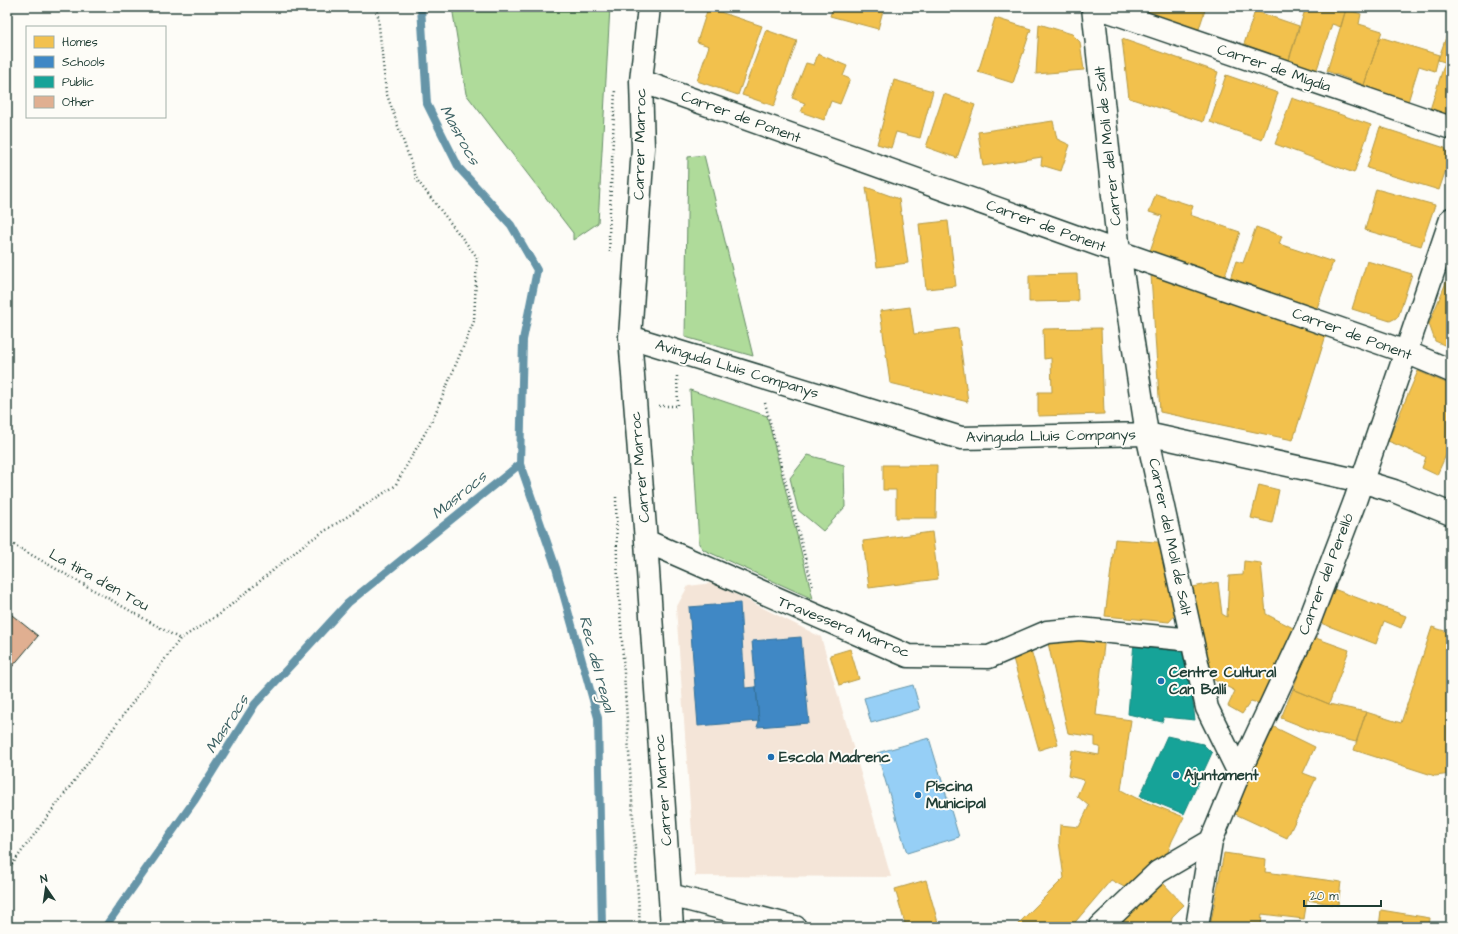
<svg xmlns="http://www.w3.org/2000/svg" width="1458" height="934" viewBox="0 0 1458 934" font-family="'Architects Daughter',sans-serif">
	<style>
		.built { fill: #f4e5d8 }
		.green { fill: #afdb9a; stroke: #678c67 }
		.water { fill: #96cff6; stroke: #6695a8 }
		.homes { fill: #f2c14e; stroke: #b39946 }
		.schools { fill: #3f88c5; stroke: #35729a }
		.public { fill: #17a398; stroke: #19847a }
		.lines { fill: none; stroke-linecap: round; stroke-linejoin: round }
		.stream { stroke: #6695a8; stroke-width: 8 }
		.building { fill: #e0af91; stroke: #1f3d34 }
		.street-casing { stroke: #1f3d34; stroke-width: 25 }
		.path { stroke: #1f3d34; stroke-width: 2.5; stroke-dasharray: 1 3; stroke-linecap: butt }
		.street { stroke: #fdfcf7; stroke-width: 22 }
		.poi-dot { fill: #1f6fb2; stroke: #fdfcf7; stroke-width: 1.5 }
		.labels { text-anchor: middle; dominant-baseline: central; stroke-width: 4; stroke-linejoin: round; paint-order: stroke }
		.street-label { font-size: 15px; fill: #1f3d34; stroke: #fdfcf7 }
		.poi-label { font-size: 15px; font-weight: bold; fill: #1f3d34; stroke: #fdfcf7; text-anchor: start }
		.water-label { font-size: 16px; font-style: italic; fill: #3d6264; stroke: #fdfcf7 }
	</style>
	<rect width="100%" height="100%" fill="#fdfcf7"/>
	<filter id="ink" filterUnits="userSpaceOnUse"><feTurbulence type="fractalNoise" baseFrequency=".025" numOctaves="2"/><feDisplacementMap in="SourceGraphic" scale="8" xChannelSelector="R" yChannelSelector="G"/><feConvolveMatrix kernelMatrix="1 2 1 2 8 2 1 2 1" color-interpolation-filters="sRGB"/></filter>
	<g filter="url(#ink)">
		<path class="built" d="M713,583L821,637L891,877L695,876L676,608L688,586Z"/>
		<path class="green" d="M452,7H610L598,223L573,240V233L466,94Z
			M704,155L753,356L685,337L688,157Z
			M690,390L767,416L813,599L704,550L699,544Z
			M808,455L844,465L845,507L823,531L798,510L790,478Z"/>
		<path class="water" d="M913,685L920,709L871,723L864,698Z
			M929,738L959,837L907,853L877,753Z"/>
		<path class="homes" d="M833,7H884L878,29L830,16Z
			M1123,7H1206L1197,35Z
			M1306,7H1339L1346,9L1341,27L1332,24L1315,75L1287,66Z
			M708,8L762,26L738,95L697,81L709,46L697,42Z
			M1346,9L1361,14L1359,24L1382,31L1364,85L1327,71Z
			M1255,11L1299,26L1287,66L1242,50Z
			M995,18L1031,29L1013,83L978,72Z
			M1451,23V64L1438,60Z
			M1039,24L1072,34L1080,42L1084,70L1036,74Z
			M766,30L797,41L774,106L742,95Z
			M1380,37L1439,55L1435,71L1419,66L1407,105L1362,91Z
			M1122,39L1218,72L1203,122L1129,98Z
			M818,54L847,66L843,76L850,79L840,104L831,101L824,120L801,112L805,103L792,98L806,63L814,65Z
			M1445,62L1451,64V124L1428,116Z
			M1226,75L1278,93L1262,140L1210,122Z
			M894,80L933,91L920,138L896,132L891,148L877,144Z
			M944,94L975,105L957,158L926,147Z
			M1292,98L1371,125L1354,173L1275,144Z
			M1053,121L1057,139L1070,145L1061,171L1041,165L1042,157L983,166L978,132Z
			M1380,127L1445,148L1450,158L1439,190L1367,168Z
			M866,187L899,199L908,263L877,267Z
			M1376,189L1435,205L1421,246L1365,230Z
			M1156,194L1193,206L1190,215L1240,232L1225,276L1150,251L1162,216L1149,212Z
			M948,221L956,286L926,289L919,224Z
			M1256,227L1282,236L1279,244L1333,262L1317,308L1230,279L1236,261L1243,263Z
			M1367,261L1412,274L1398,317L1390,321L1352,309Z
			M1077,274L1078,301L1029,302V275Z
			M1151,275L1327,332L1293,440L1160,412Z
			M1447,280L1451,281V348L1435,341L1429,324Z
			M910,307L914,334L958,328L968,402L890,383L880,311Z
			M1101,328L1104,414L1038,416V392H1052L1051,358L1044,359L1043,329Z
			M1418,371L1451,385V444L1437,475L1422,468L1426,457L1388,441Z
			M883,465H937L936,518H896V490H883Z
			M1259,485L1279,490L1272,523L1251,518Z
			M932,532L938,579L869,588L863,541Z
			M1115,539L1170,543L1178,612L1169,622L1105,616Z
			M1244,561L1261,563L1266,614L1295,629L1261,704L1251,701L1242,714L1228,706L1235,691L1207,676L1188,588L1218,582L1222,614L1227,617L1229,576L1243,575Z
			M1331,588L1406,616L1401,628L1384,621L1376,644L1318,622Z
			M1432,627L1451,633V774L1435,776L1354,750L1366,712L1401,723Z
			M1105,636L1096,715L1131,720L1121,790L1136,798L1184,817L1172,841L1166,857L1130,890L1111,880L1071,927H1015L1064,878L1059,842L1060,825L1079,827L1089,806L1077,796L1084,780L1068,776L1072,750L1099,755L1100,747L1095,746V737L1068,733L1048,643Z
			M1313,637L1349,650L1329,704L1293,689Z
			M850,649L859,679L839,685L830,655Z
			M1031,650L1058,744L1039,750L1012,655Z
			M1293,689L1329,704L1366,712L1356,742L1319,733L1281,718Z
			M1274,727L1315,747L1303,773L1316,778L1287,838L1233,813Z
			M1224,853L1266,859L1265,872L1341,882L1338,905L1307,900L1304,919L1262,914L1261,927H1210Z
			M926,880L939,926L935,927H906L895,889Z
			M1161,881L1184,905L1172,917L1170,927H1111Z
			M1381,910L1430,918L1429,927H1379Z"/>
		<path class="schools" d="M740,603L745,688L756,687L759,721L698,726L689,607Z
			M801,637L809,723L757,727L759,721L752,641Z"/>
		<path class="public" d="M1134,642L1186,647L1195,720L1164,717L1162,722L1128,714Z
			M1167,736L1203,744L1212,753L1184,814L1140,796Z"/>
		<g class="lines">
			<path class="stream" d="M520,464L556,568L598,718L602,927
				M105,927L194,801L255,704L348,603L520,464L523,340L537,270L511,225L459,168L427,104L421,7"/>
		</g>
		<path class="building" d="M7,611L38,636L7,673Z"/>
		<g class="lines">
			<g class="street-casing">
				<path id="street" d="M649,7L641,81L643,148L630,337L646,541L672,927
					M1093,7L1119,252L1147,434L1207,708L1239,773
					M1097,7L1451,128
					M641,81L1119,252L1406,352L1451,371
					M630,337L961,438L1147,434L1361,481L1394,491L1451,514
					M646,541L908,656L989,657L1047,632L1080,629L1192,640
					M670,895L795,927
					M1100,927L1158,872L1211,841
					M1197,927L1211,841L1239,773L1307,627L1355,501L1406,352L1451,219"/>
			</g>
			<path class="path" d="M610,252L609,235L615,89
				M765,403L813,588
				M659,406H678L677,376
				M616,497L617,562L640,927
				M7,541L180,639
				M7,871L180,639L220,614L306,543L395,486L433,419L474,321L477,257L417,180L386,92L377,7"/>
			<use href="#street" class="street"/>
		</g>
	</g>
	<g class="poi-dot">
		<circle cx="1161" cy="681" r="4"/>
		<circle cx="771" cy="757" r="4"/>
		<circle cx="1176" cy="775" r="4"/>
		<circle cx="918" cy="795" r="4"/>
	</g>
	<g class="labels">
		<g class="street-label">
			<text transform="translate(1274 68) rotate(19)">Carrer de Migdia</text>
			<text transform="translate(741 117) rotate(20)">Carrer de Ponent</text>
			<text transform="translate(640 144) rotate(-89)">Carrer Marroc</text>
			<text transform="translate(1108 146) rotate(-96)">Carrer del Molí de Salt</text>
			<text transform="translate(1046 226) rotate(20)">Carrer de Ponent</text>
			<text transform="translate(1352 334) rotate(20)">Carrer de Ponent</text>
			<text transform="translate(737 369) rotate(17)">Avinguda Lluis Companys</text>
			<text transform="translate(1051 436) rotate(-1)">Avinguda Lluis Companys</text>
			<text transform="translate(640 467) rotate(-95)">Carrer Marroc</text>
			<text transform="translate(1170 537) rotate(78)">Carrer del Molí de Salt</text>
			<text transform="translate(1326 574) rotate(-69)">Carrer del Perelló</text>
			<text transform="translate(99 580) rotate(29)">La tira d'en Tou</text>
			<text transform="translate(844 627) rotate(22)">Travessera Marroc</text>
			<text transform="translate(663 790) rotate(-94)">Carrer Marroc</text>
		</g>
		<g class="poi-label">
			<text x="1169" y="672">Centre Cultural<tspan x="1169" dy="17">Can Ballí</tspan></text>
			<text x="779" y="757">Escola Madrenc</text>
			<text x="1184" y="775">Ajuntament</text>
			<text x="926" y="786">Piscina<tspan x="926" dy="17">Municipal</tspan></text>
		</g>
		<g class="water-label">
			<text transform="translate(460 135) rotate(61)">Masrocs</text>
			<text transform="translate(459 495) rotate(-39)">Masrocs</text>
			<text transform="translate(597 664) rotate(75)">Rec del regal</text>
			<text transform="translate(227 724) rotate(-57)">Masrocs</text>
		</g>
	</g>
	<rect width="1458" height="934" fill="none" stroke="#fdfcf7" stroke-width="24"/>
	<rect x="12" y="12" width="1434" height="910" fill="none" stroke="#1f3d34" stroke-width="1.5" filter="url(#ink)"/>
	<rect x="26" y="26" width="140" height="92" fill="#fdfcf7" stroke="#a4b0a9"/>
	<rect x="34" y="36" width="20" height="12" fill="#f2c14e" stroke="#a4b0a9"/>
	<text x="62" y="46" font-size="12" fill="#1f3d34">Homes</text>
	<rect x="34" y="56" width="20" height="12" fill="#3f88c5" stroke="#a4b0a9"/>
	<text x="62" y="66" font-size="12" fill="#1f3d34">Schools</text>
	<rect x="34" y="76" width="20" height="12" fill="#17a398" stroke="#a4b0a9"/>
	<text x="62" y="86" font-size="12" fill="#1f3d34">Public</text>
	<rect x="34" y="96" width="20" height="12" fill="#e0af91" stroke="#a4b0a9"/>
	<text x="62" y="106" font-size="12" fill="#1f3d34">Other</text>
	<g transform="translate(46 888) rotate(347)" stroke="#fdfcf7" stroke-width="3" paint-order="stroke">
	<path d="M0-3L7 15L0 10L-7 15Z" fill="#1f3d34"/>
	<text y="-6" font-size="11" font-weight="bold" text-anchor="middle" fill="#1f3d34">N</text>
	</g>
	<path d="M1304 900v6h77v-6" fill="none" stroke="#1f3d34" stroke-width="2"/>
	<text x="1310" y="900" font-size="12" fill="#1f3d34" stroke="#fdfcf7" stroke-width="3" paint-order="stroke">20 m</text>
</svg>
